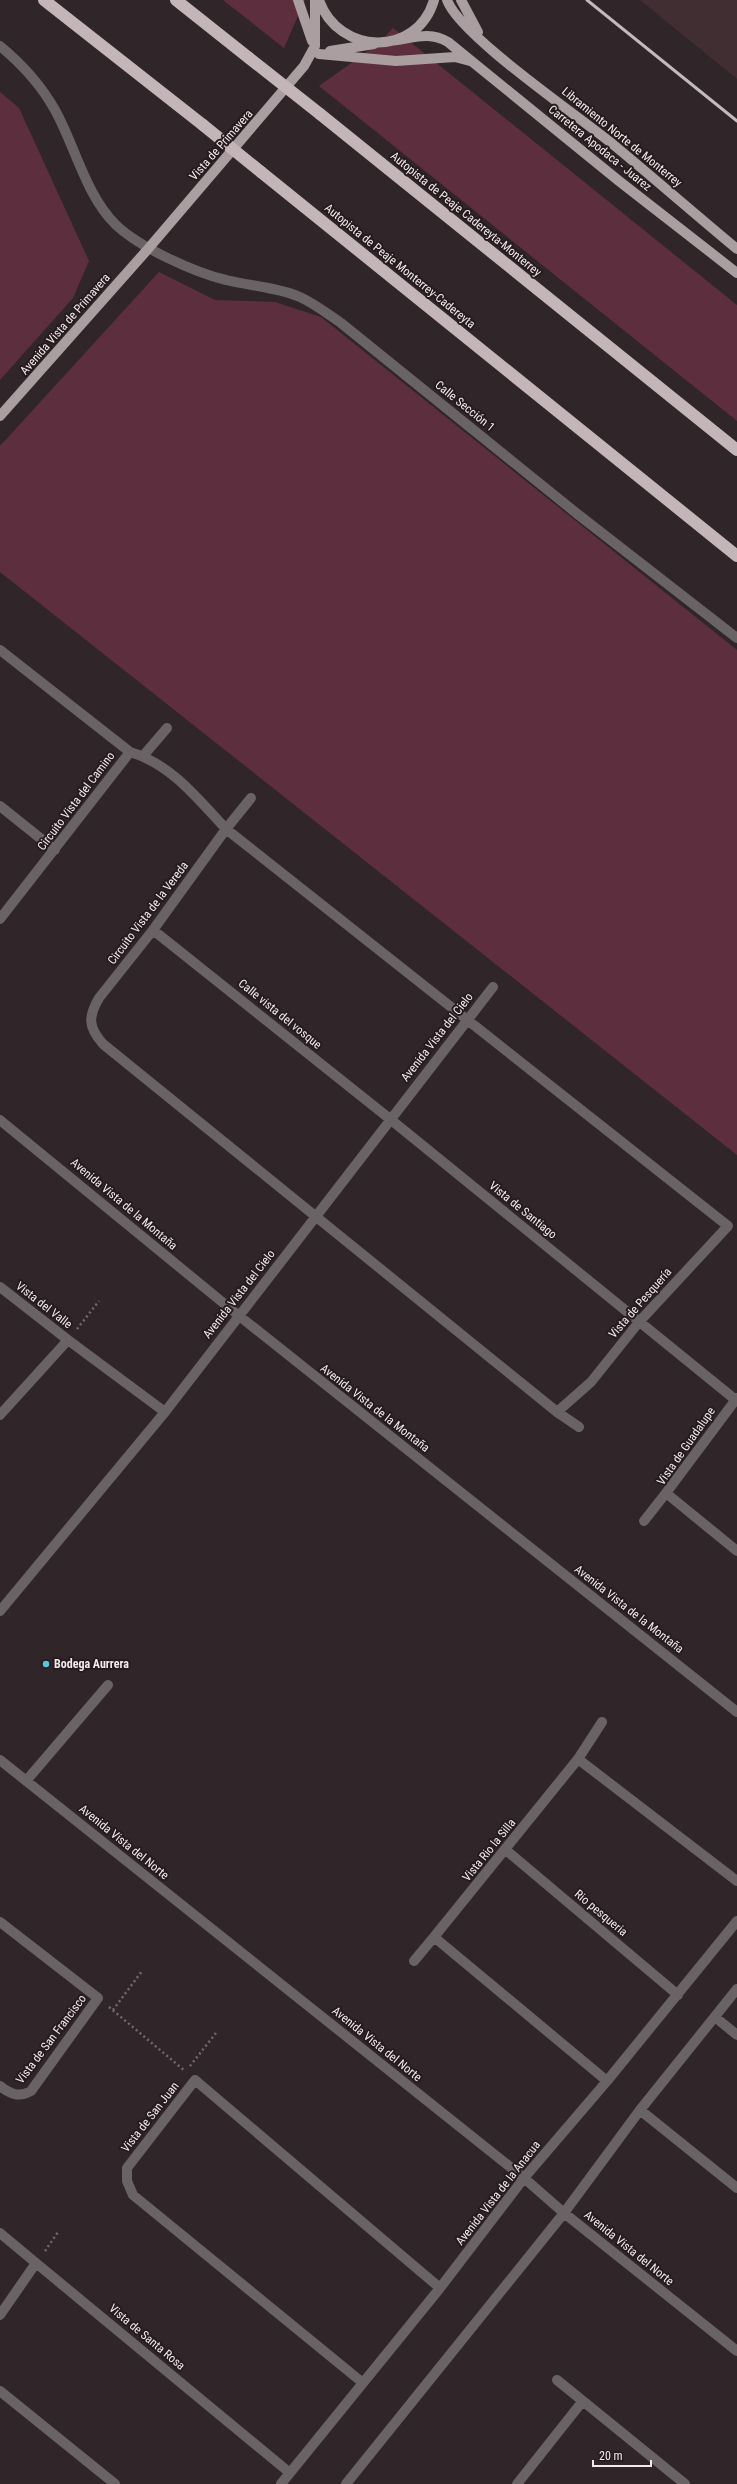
<svg xmlns="http://www.w3.org/2000/svg" width="737" height="2484" viewBox="0 0 737 2484" font-family="'Roboto Condensed',sans-serif">
	<style>
		.built { fill: #402e33 }
		.green { fill: #5d2f3e }
		.lines { fill: none; stroke-linecap: round; stroke-linejoin: round }
		.path { stroke: #73696c; stroke-width: 2.5; stroke-dasharray: 2 3; stroke-linecap: butt }
		.minor { stroke: #696365; stroke-width: 10 }
		.major { stroke: #aa9ea1; stroke-width: 10 }
		.highway { stroke: #c4b5b9; stroke-width: 12 }
		.rail { stroke: #c3babd; stroke-width: 3 }
		.highway-bridge { stroke: #c4b5b9; stroke-width: 12 }
		.poi-dot { fill: #55cade; stroke: #261b1e; stroke-width: 1.5 }
		.labels { text-anchor: middle; dominant-baseline: central; stroke-width: 4; stroke-linejoin: round; paint-order: stroke }
		.street-label { font-size: 12px; fill: #f1e9eb; stroke: #261b1e }
		.poi-label { font-size: 12px; font-weight: bold; fill: #f1e9eb; stroke: #261b1e; text-anchor: start }
	</style>
	<rect width="100%" height="100%" fill="#302528"/>
	<path class="built" d="M640,0H737V79Z"/>
	<path class="green" d="M223,0H305L284,48Z
		M393,28L737,305V421L319,86L379,43Z
		M0,92L19,108L89,261L73,298L0,380Z
		M159,272L215,300L275,302L321,317L737,650V1155L0,572V446Z"/>
	<g class="lines">
		<path class="path" d="M77,1329L99,1301
			M109,2007L185,2071
			M113,2010L142,1971
			M190,2066L216,2033
			M45,2251L58,2232"/>
		<path class="minor" d="M0,46C22,64 41,85 55,110C75,146 86,196 116,225C139,247 195,273 226,280C250,286 277,287 300,297C315,304 328,314 341,323L580,516L737,638
			M0,650L130,752L0,919
			M130,752C171,764 198,799 226,829L251,798
			M143,756L167,728
			M0,806L55,850
			M226,829L728,1226L639,1322L591,1382L557,1412L103,1044C88,1027 88,1017 99,998L153,930Z
			M153,930L390,1119L737,1401
			M0,1120L238,1315L737,1712
			M0,1287L68,1340L0,1415
			M68,1340L165,1412
			M737,1398L666,1493L737,1551
			M557,1412L579,1427
			M644,1521L666,1493
			M0,1611L165,1412L493,987
			M578,1759L602,1722
			M0,1760L524,2178L564,2213L737,2351
			M26,1781L108,1685
			M506,1850L678,1995
			M0,1922L98,1998L31,2091C19,2098 10,2094 0,2086
			M414,1961L434,1937
			M715,2017L737,2035
			M607,2081L434,1937L578,1759L737,1881
			M640,2110L737,2188
			M0,2233L36,2263
			M0,2315L36,2263L290,2473
			M557,2380L685,2484
			M363,2383L133,2195L127,2181V2168L195,2080L440,2288
			M0,2391L115,2484
			M281,2484L440,2288L524,2178L607,2081L737,1921
			M346,2484L564,2213L640,2110L737,1989
			M517,2484L582,2402"/>
		<path class="major" d="M298,0L312,41
			M319,0C338,55 417,58 434,0
			M447,0C459,35 580,117 615,146C656,180 696,215 737,249
			M461,0L478,32
			M390,41C412,39 428,30 448,42L619,181L737,273
			M330,51L374,44
			M319,54L396,61L455,57L470,61
			M0,416L148,249L304,66L315,46V0"/>
		<path class="highway" d="M44,0L203,125
			M176,0L249,58
			M320,114L737,450
			M261,172L737,556"/>
		<path class="rail" d="M587,0L737,121"/>
		<path class="highway-bridge" d="M249,58L320,114
			M203,125L261,172"/>
	</g>
	<circle class="poi-dot" cx="46" cy="1664" r="4"/>
	<g class="labels">
		<g class="street-label">
			<text transform="translate(622 137) rotate(39)">Libramiento Norte de Monterrey</text>
			<text transform="translate(221 145) rotate(-49)">Vista de Primavera</text>
			<text transform="translate(600 148) rotate(39)">Carretera Apodaca - Juarez</text>
			<text transform="translate(466 214) rotate(39)">Autopista de Peaje Cadereyta-Monterrey</text>
			<text transform="translate(400 266) rotate(39)">Autopista de Peaje Monterrey-Cadereyta</text>
			<text transform="translate(65 324) rotate(-49)">Avenida Vista de Primavera</text>
			<text transform="translate(465 406) rotate(39)">Calle Sección 1</text>
			<text transform="translate(76 801) rotate(-53)">Circuito Vista del Camino</text>
			<text transform="translate(148 913) rotate(-53)">Circuito Vista de la Vereda</text>
			<text transform="translate(280 1014) rotate(39)">Calle vista del vosque</text>
			<text transform="translate(437 1037) rotate(-52)">Avenida Vista del Cielo</text>
			<text transform="translate(124 1204) rotate(40)">Avenida Vista de la Montaña</text>
			<text transform="translate(523 1210) rotate(39)">Vista de Santiago</text>
			<text transform="translate(239 1294) rotate(-52)">Avenida Vista del Cielo</text>
			<text transform="translate(640 1303) rotate(-49)">Vista de Pesquería</text>
			<text transform="translate(44 1305) rotate(38)">Vista del Valle</text>
			<text transform="translate(375 1408) rotate(38)">Avenida Vista de la Montaña</text>
			<text transform="translate(686 1446) rotate(-55)">Vista de Guadalupe</text>
			<text transform="translate(629 1609) rotate(38)">Avenida Vista de la Montaña</text>
			<text transform="translate(124 1842) rotate(39)">Avenida Vista del Norte</text>
			<text transform="translate(489 1850) rotate(-51)">Vista Rio la Silla</text>
			<text transform="translate(601 1913) rotate(40)">Rio pesqueria</text>
			<text transform="translate(51 2039) rotate(-53)">Vista de San Francisco</text>
			<text transform="translate(377 2044) rotate(39)">Avenida Vista del Norte</text>
			<text transform="translate(150 2117) rotate(-52)">Vista de San Juan</text>
			<text transform="translate(498 2193) rotate(-52)">Avenida Vista de la Anacua</text>
			<text transform="translate(629 2248) rotate(39)">Avenida Vista del Norte</text>
			<text transform="translate(147 2337) rotate(40)">Vista de Santa Rosa</text>
		</g>
		<g class="poi-label">
			<text x="54" y="1664">Bodega Aurrera</text>
		</g>
	</g>
	<path d="M593 2460v6h58v-6" fill="none" stroke="#f1e9eb" stroke-width="2"/>
	<text x="599" y="2460" font-size="12" fill="#f1e9eb" stroke="#261b1e" stroke-width="3" paint-order="stroke">20 m</text>
</svg>
